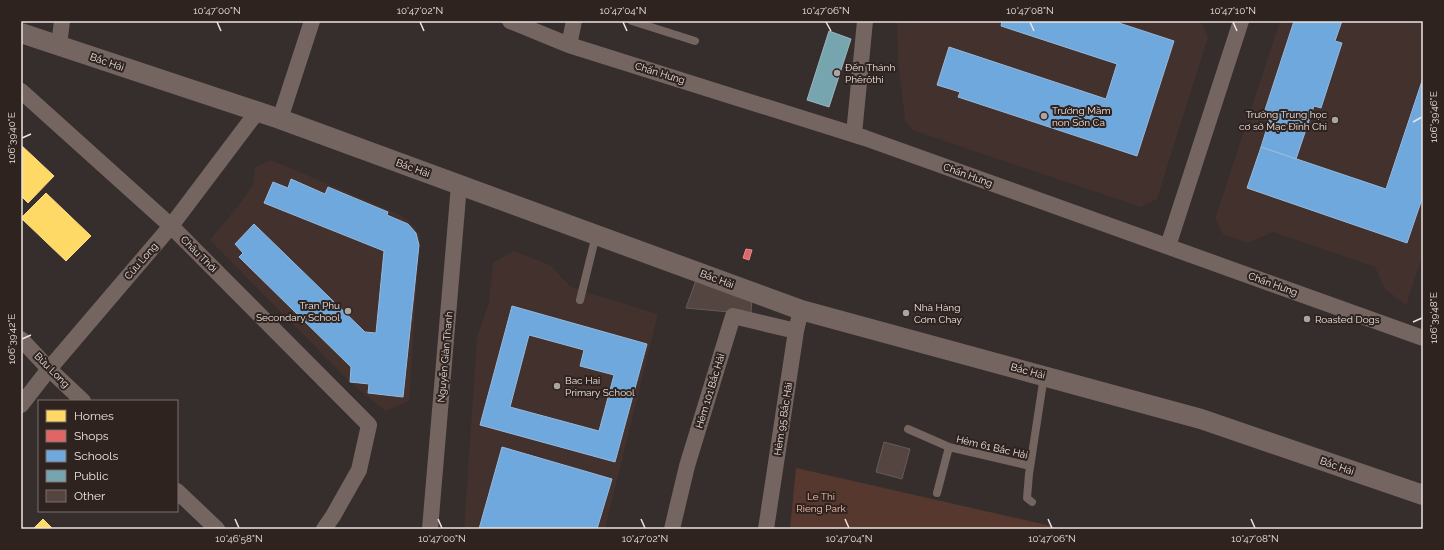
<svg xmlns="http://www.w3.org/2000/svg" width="1444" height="550" viewBox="0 0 1444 550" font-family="Raleway,sans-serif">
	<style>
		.built { fill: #42312c }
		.green { fill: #57382f }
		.homes { fill: #ffd966; stroke: #fadc8b }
		.shops { fill: #e06666; stroke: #e48c8b }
		.schools { fill: #6fa8dc; stroke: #95bade; fill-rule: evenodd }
		.public { fill: #76a5af; stroke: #9ab8be }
		.building { fill: #554541; stroke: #625c5a }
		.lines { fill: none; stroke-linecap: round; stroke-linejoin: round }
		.service { stroke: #746561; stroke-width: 8 }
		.minor { stroke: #746561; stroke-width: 16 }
		.tertiary { stroke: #746561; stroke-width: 20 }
		.ticks { fill: none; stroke: #ede4e2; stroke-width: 1.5 }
		.poi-dot { fill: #ada4a2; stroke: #2f231f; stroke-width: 1.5 }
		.labels { text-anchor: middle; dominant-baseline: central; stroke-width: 4; stroke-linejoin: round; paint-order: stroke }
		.street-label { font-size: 10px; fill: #ede4e2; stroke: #2f231f }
		.poi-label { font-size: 10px; fill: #ede4e2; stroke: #2f231f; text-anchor: start }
		.park-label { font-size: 10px; fill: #fcc2b2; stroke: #2f231f }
		.neatline { fill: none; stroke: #ede4e2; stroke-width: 1.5 }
		.ticks-label { font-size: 10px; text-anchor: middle; fill: #ede4e2 }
	</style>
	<rect width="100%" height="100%" fill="#362e2c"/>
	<path class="built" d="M897,21H1201L1208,37L1157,199L1141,207L912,130L905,120L898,61Z
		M1280,21H1423V254L1406,305L1385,289L1375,267L1273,232L1248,243L1223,234L1215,219Z
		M271,160L396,213L408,220L420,234L409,401L385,411L350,382L210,240L241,202L253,185L255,167Z
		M514,251L550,265L570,286L582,291L658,314L605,529H464L477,337L489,302L493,263Z"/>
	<path class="green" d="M796,468L1064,529H790Z"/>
	<path class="homes" d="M21,145L54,176L28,203L21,196Z
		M46,193L91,236L66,261L21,218Z
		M43,519L53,529H33Z"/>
	<path class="shops" d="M746,249L752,250L749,260L743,258Z"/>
	<path class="schools" d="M1002,21H1113L1174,41L1137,156L958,97L960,92L937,85L949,47L1106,99L1117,64L1001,26Z
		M1294,21H1342L1335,41L1342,43L1321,108L1314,106L1296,159L1261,147L1271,115L1264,113Z
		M1423,78V196L1407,243L1247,188L1261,147L1386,189Z
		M291,179L325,194L328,187L388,212L387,215L408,224L416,233L419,245L403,397L368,393L369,384L350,382L351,367L239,257L243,253L235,244L254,224L365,332L376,333L384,251L264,203L273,182L288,188Z
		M512,306L647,344L615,462L480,425ZM529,335L584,350L580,366L614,375L599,431L510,407Z
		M502,447L612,479L597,529H479Z"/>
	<path class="public" d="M829,31L851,39L829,107L807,100Z"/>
	<path class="building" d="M696,280L752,297L751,314L686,308Z
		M884,442L910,449L902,479L876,472Z"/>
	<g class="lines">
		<path class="service" d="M632,21L695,41
			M580,300L596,235
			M908,429L949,447L1030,466
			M937,493L949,447
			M1032,502L1027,498L1029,474L1044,376"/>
		<path class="minor" d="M510,21L569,45L865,138L1423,338
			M59,45L62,21
			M569,45L574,21
			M21,91L171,226L369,425L359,470L333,516L324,529
			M280,119L312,21
			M854,134L865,21
			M1168,246L1241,21
			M21,339L49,369L83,401
			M21,405L49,369L171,226L257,112
			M177,491L217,529
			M430,529L459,185
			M672,529L687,466L733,316L796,331
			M766,529L796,331L801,310"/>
		<path class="tertiary" d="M21,33L280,119L801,310L1201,419L1423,495"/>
	</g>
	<path class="ticks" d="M217,22L221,31M420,22L424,31M623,22L627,31M826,22L831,31M1030,22L1034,31M1233,22L1237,31M1413,122L1422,117M22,138L31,134M1413,322L1422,318M22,339L31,335M235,519L239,528M438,519L442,528M641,519L645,528M845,519L849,528M1048,519L1052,528M1251,519L1255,528"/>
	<g class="poi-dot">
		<circle cx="837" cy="73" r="4"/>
		<circle cx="1044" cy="116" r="4"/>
		<circle cx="1335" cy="120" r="4"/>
		<circle cx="348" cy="311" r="4"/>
		<circle cx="906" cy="313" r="4"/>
		<circle cx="1307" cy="319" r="4"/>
		<circle cx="557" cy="386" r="4"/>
	</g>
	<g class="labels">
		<g class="street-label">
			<text transform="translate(107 62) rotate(19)">Bắc Hải</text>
			<text transform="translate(660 73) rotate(17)">Chấn Hưng</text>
			<text transform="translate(413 168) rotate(20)">Bắc Hải</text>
			<text transform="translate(968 175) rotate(20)">Chấn Hưng</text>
			<text transform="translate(199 254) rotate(45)">Châu Thới</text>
			<text transform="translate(141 261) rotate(-49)">Cửu Long</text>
			<text transform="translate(717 279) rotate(20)">Bắc Hải</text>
			<text transform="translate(1273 284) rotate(20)">Chấn Hưng</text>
			<text transform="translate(445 357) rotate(-85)">Nguyễn Giàn Thanh</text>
			<text transform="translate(52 370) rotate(45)">Bửu Long</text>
			<text transform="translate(1028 371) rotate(15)">Bắc Hải</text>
			<text transform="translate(710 391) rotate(-73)">Hẻm 101 Bắc Hải</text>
			<text transform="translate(783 419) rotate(-81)">Hẻm 95 Bắc Hải</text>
			<text transform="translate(992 447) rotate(13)">Hẻm 61 Bắc Hải</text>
			<text transform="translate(1337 466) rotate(19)">Bắc Hải</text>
		</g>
		<g class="poi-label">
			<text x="845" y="67">Đến Thánh<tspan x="845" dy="12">Phêrôthi</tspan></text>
			<text x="1052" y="110">Trường Mầm<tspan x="1052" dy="12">non Sơn Ca</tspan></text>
			<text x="1327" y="114" text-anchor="end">Trường Trung học<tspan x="1327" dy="12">cơ sở Mạc Đĩnh Chi</tspan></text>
			<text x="340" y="305" text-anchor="end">Tran Phu<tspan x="340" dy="12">Secondary School</tspan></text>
			<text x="914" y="307">Nhà Hàng<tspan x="914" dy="12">Cơm Chay</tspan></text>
			<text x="1315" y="319">Roasted Dogs</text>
			<text x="565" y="380">Bac Hai<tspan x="565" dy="12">Primary School</tspan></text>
		</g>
		<g class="park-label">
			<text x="821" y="496">Le Thi<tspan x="821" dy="12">Rieng Park</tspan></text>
		</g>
	</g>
	<rect width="1444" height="550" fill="none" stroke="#2f231f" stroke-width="44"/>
	<rect x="38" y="400" width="140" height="112" fill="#2f231f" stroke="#7b706d"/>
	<rect x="46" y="410" width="20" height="12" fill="#ffd966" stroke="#7b706d"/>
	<text x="74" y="420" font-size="12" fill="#ede4e2">Homes</text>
	<rect x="46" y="430" width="20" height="12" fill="#e06666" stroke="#7b706d"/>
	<text x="74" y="440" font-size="12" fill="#ede4e2">Shops</text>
	<rect x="46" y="450" width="20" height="12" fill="#6fa8dc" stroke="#7b706d"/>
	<text x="74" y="460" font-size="12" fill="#ede4e2">Schools</text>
	<rect x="46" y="470" width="20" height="12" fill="#76a5af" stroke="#7b706d"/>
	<text x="74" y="480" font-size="12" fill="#ede4e2">Public</text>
	<rect x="46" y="490" width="20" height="12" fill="#554541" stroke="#7b706d"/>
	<text x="74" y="500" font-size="12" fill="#ede4e2">Other</text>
	<rect x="22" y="22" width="1400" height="506" class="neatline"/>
	<g class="ticks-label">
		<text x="217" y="14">10°47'00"N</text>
		<text x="420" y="14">10°47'02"N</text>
		<text x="623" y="14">10°47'04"N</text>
		<text x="826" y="14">10°47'06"N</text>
		<text x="1030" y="14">10°47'08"N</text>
		<text x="1233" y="14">10°47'10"N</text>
		<text transform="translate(1433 117) rotate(-90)" y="4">106°39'46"E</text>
		<text transform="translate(11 138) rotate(-90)" y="4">106°39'40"E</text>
		<text transform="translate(1433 318) rotate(-90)" y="4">106°39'48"E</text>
		<text transform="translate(11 339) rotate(-90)" y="4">106°39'42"E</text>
		<text x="239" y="542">10°46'58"N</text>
		<text x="442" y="542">10°47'00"N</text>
		<text x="645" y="542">10°47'02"N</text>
		<text x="849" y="542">10°47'04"N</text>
		<text x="1052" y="542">10°47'06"N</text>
		<text x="1255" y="542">10°47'08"N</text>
	</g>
</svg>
